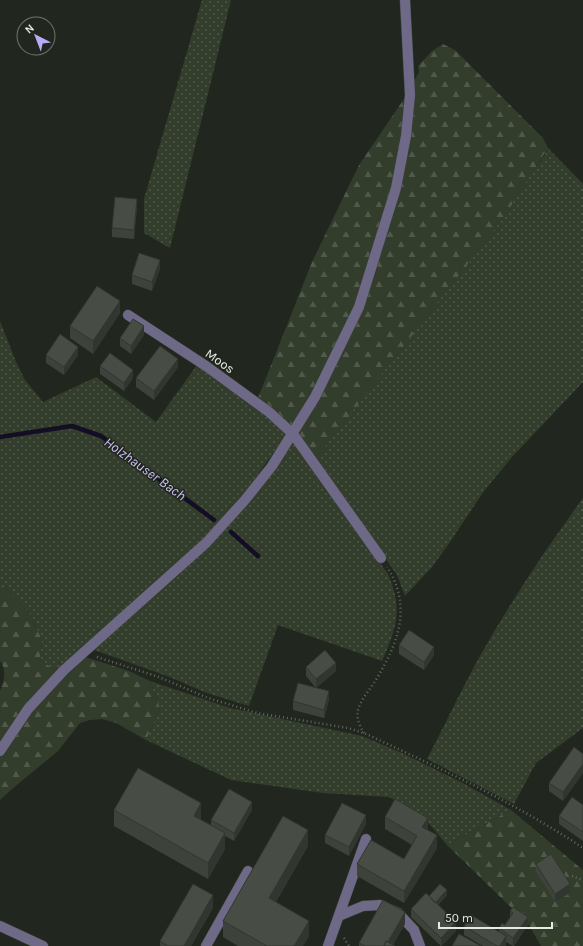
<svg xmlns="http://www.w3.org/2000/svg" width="583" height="946" viewBox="0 0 583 946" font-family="Karla,sans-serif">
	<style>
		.grass { fill: url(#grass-dots) }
		.forest { fill: url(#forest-firs) }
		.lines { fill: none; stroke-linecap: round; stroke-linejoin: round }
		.stream { stroke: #130e23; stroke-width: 4.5 }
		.minor-casing { stroke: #3d413a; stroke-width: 11 }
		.path { stroke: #626760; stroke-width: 2.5; stroke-dasharray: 1 3; stroke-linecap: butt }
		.minor { stroke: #6e6987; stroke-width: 10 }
		.wall { fill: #3d423a }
		.shaded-wall { fill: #323630 }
		.building { fill: #474d44; stroke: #323630 }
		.labels { text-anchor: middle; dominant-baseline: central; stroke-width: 3; stroke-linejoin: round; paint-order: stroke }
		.street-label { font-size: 13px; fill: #e7eae5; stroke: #21261e }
		.water-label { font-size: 14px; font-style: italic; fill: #c8bff3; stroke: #21261e }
	</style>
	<defs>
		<pattern id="grass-dots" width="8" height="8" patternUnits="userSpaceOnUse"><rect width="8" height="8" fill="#333d2c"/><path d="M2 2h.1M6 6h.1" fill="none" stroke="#51594a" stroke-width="1.8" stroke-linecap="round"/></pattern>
		<pattern id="forest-firs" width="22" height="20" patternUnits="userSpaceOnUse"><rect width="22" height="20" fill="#333d2c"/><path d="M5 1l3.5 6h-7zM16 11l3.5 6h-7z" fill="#51594a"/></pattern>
	</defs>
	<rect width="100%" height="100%" fill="#21261e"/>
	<path class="grass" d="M202,0H231L170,248L144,233V199Z
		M548,148L583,184V382L512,457L484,491L450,542L432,567L405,596L397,575L315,458L321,452L544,156Z
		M0,321L16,362L25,380L43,402L96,377L156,422L197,365L261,411L287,434L248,488L256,494L293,442L388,574C403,609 397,627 382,661L278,625L249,706L207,693L167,676L94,650C83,659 68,666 54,669L40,660L42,640L30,614L0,582Z
		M583,498V728L536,763L514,804L427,759C445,725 461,690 480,656C511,601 546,549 583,498Z
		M150,681L230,708L362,736L402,753L461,782L511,810L447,845L421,814L389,797L323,793L231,780L146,740L160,708Z"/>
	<path class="forest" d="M443,44L455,50L543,138L548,148L502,220L321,452L315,458L258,398L312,262L359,165L406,96L419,72L418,66L432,51Z
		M0,582L30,614L42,640L40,660L54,669L61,667L76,654L129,671L150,681L160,708L146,740L116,723L102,719L90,720L80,723L58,751L12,789L0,800V691C4,682 7,670 0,661Z
		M511,810L583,870V946H541L529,925L447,845Z"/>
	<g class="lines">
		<path class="stream" d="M0,437L72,426L101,436L214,520
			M231,532L258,556"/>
		<g class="minor-casing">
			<path id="minor" d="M128,315L206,366L269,412L293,434L381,558
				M0,751L28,709L64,670L206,543L245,500L272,466L315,397L359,307L396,188L406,136L410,95L405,0
				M339,916L363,906L380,905L398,913L414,930L420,946
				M0,926L43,946
				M206,946L248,871
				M328,946L366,839"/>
		</g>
		<path class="path" d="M97,657L159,677L208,698L257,713L348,728L364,733C439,768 514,802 583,848
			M364,733C360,727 356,718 358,710C361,698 371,689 377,678C399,641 412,606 387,567
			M572,876L583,880
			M344,938L349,946"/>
		<use href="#minor" class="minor"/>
	</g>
	<path class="wall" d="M137,207L134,239L112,237V228Z
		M160,269L152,291L132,284V275Z
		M120,313L93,354L70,338V326Z
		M144,335L131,354L120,346V338Z
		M46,355H78L64,375L46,363Z
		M100,366L133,378L124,391L100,374Z
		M178,367L154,400L136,387V378Z
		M399,645L434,655L424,670L399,654Z
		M306,667L336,671L316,688L306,676Z
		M329,700L324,718L293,710V701Z
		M583,754V773L563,801L549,791V783Z
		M583,805V841L559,824V816Z
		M114,810L201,819L200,820L211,826V820L252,810L234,841L225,836V849L208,879L114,826Z
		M385,817L428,830L437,848L404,903L357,876V864L404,859L412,845L385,829Z
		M366,824L349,856L325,843V835Z
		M308,846L276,902L309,936L303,946H238L223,937V921Z
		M536,864L570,893L555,902L536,872Z
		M447,895L438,905L456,931L441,946L411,917V909L429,896Z
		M213,908L191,946H160V941Z
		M510,911L528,925L514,946H513L506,942V946H483L464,935V926L499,932V928L505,925L510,917Z
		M405,924L393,945L395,946H359V943Z"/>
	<path class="shaded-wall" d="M137,199V207L134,239V230Z
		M160,260V269L152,291V282Z
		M120,301V313L93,354V341Z
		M144,326V335L131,354V346Z
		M78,347V355L64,375V367Z
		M178,359V367L154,400V391Z
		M133,370V378L124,391V383Z
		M434,647V655L424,670V662Z
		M336,663V671L316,688V679Z
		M329,691V700L324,718V710Z
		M583,764V773L563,801V792Z
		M252,802V810L234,841V833Z
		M201,803V819L194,832V816Z
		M366,815V824L349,856V847Z
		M428,818V830L422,827Z
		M308,830V846L269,914V898Z
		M225,833V849L208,879V863Z
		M437,835V848L404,903V891Z
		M570,884V893L555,902V894Z
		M447,890V895L433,909V905Z
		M213,895V908L191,946H184Z
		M405,912V924L392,946H385Z
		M528,917V925L513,946V938Z
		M309,921V936L303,946H294Z
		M456,922V931L441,946V938Z
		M506,936V946H500Z"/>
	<path class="building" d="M115,197L137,199L134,230L112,228Z
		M139,253L160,260L152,282L132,275Z
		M97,286L120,301L93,341L70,326Z
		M133,319L144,326L131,346L120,338Z
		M60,334L78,347L64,367L46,355Z
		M160,346L178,359L154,391L136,378Z
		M110,353L133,370L124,383L100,366Z
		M409,630L434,647L424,662L399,645Z
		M325,650L336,663L316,679L306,667Z
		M298,683L329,691L324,710L293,701Z
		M574,747L583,754V764L563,792L549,783Z
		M138,768L201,803L194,816L225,833L208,863L114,810Z
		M229,789L252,802L234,833L211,820Z
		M572,797L583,805V832L559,816Z
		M395,799L428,818L422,827L437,835L404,891L357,864L371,840L404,859L417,836L385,817Z
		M342,803L366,815L349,847L325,835Z
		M283,816L308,830L269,898L309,921L294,946H267L223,921Z
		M551,854L570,884L555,894L536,864Z
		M193,884L213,895L184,946H168L160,941Z
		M440,884L447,890L435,903L429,896Z
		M426,893L456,922L441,938L411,909Z
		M383,900L405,912L388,942L386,941L384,946H365L359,943Z
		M513,907L528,917L513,938L499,928L502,923L505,925L513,913L510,911Z
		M471,915L506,936L500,946H497L464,926Z
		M459,934L481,946H452Z
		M386,941L395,946H384Z"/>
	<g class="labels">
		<g class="street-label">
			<text transform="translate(220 361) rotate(35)">Moos</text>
		</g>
		<g class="water-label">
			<text transform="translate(145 469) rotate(36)">Holzhauser Bach</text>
		</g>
	</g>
	<g transform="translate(36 36) rotate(318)"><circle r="19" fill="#21261e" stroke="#70746e"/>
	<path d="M0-3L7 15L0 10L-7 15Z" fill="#b9abf7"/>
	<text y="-6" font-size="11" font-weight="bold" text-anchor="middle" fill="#e7eae5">N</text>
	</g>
	<path d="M439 922v6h113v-6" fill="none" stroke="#e7eae5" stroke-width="2"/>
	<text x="445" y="922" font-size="12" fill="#e7eae5" stroke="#21261e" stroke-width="3" paint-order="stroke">50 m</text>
</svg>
